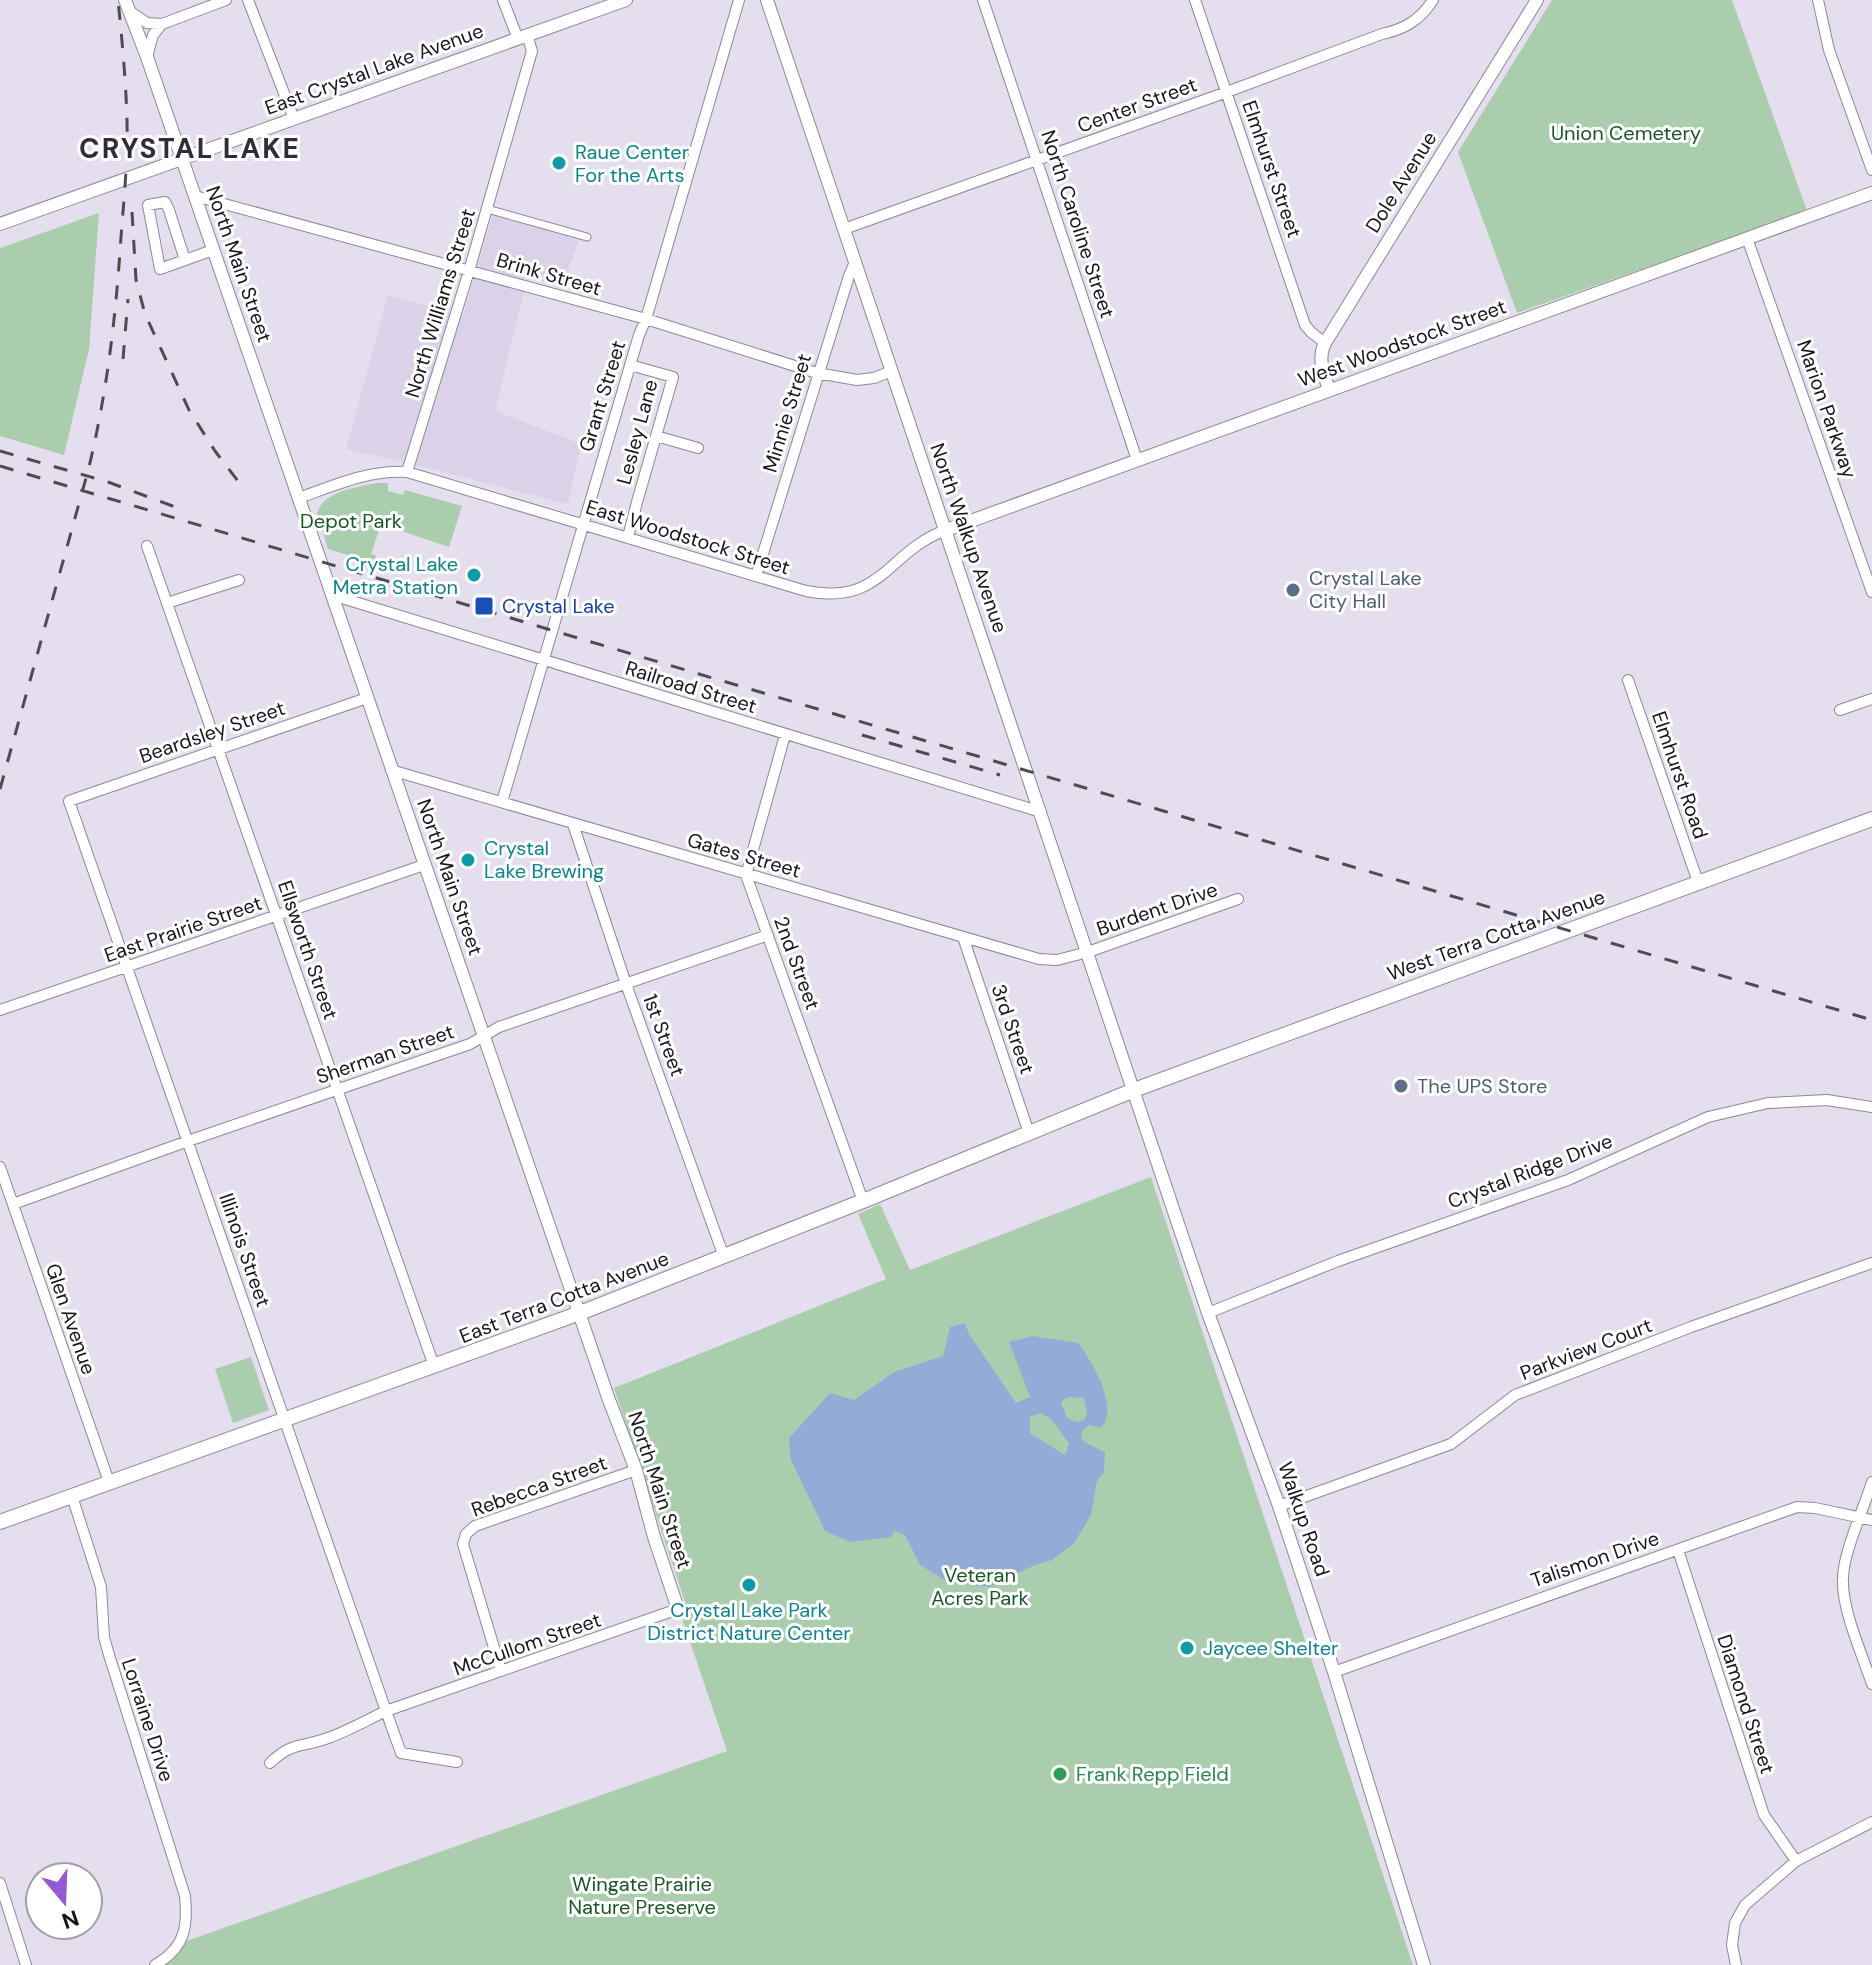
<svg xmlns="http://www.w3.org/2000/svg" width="1872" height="1965" viewBox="0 0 1872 1965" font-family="'DM Sans',sans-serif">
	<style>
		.built { fill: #dbd1e8 }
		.green { fill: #aacead }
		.water { fill: #94abd8; fill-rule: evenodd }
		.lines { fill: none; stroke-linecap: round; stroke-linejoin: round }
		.pedestrian-casing { stroke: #8d8796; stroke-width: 9 }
		.minor-casing { stroke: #8d8796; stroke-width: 12 }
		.tertiary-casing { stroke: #8d8796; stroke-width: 14 }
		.secondary-casing { stroke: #8d8796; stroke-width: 16 }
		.pedestrian { stroke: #fff; stroke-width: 7 }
		.minor { stroke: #fff; stroke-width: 10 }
		.tertiary { stroke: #fff; stroke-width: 12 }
		.secondary { stroke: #fff; stroke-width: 14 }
		.rail { stroke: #4e4b53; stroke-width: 3; stroke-dasharray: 14 14; stroke-linecap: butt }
		.culture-dot { fill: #0f9aa8; stroke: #fff; stroke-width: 3 }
		.service-dot { fill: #5c6f8a; stroke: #fff; stroke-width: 3 }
		.transit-dot { fill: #1a4fb4; stroke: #fff; stroke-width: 3 }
		.leisure-dot { fill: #2e9e5b; stroke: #fff; stroke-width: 3 }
		.labels { text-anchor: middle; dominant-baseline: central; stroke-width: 6; stroke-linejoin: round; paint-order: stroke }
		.street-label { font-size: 20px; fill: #17151a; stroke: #fff }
		.park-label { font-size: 20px; fill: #175525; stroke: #fff }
		.culture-label { font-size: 20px; fill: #0d838f; stroke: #fff; text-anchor: start }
		.service-label { font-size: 20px; fill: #4e5e75; stroke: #fff; text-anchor: start }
		.transit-label { font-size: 20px; fill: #164399; stroke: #fff; text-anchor: start }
		.leisure-label { font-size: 20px; fill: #27864d; stroke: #fff; text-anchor: start }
		.district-label { font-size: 28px; font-weight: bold; letter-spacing: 2px; fill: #312c38; stroke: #fff }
	</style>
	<rect width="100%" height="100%" fill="#e5deee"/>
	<path class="built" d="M493,214L579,240L562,285L527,279L495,411L581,444L568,504L400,461L346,449L388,295L463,316Z"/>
	<path class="green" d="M1552,0H1732L1807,211L1517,313L1458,152Z
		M99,213L89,349L64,455L0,436V248Z
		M376,483H388V491L403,495L405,490L462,506L449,547L381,524L371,554L376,556L374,563L328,549L317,513C324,491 355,488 376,483Z
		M1151,1177L1413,1965H155L178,1944L727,1751L681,1615L688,1611L614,1388L886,1279L858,1214L880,1204L910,1270Z
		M251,1357L269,1410L233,1423L215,1369Z"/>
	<path class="water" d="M965,1323L969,1334L1016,1403L1030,1397L1009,1342L1032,1336L1078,1343C1092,1361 1120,1408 1101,1428L1089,1425L1082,1431L1081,1439L1088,1444L1105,1452L1104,1472L1097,1481L1091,1515L1074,1543L1052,1560L1035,1565L990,1587L948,1582L920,1565L905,1535L895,1531L891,1537L850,1542L825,1531L791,1460L789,1438L830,1393L854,1400L894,1372L943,1356L950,1327ZM1070,1397L1084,1398L1087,1413L1084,1420L1077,1422L1067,1418L1061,1403L1064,1399ZM1040,1413L1051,1419L1069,1443L1065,1455L1030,1433V1417Z"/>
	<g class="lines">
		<g class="pedestrian-casing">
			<path id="pedestrian" d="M487,209L587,237"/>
		</g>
		<g class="minor-casing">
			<path id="minor" d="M248,0L294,119
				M503,0L518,39
				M983,0L1137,460
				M1195,0L1305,325L1311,332L1325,343
				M1818,0L1829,50L1872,170
				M129,11L147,23L162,24L226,0
				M147,57L153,35L162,24
				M195,196L646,319L817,373L857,380L874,378L892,371
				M844,229L1227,92L1382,34C1405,29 1420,20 1433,0
				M1747,238L1872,592
				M185,260L169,210L165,202L148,205L160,269L213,250
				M656,436L698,448
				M407,472L469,271L532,51L527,35
				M299,498C335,485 368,470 407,472L806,591C883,606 886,552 946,530
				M628,537L637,502L673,377L630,365
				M147,546L434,1366
				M756,576L849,276L855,262
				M332,595L1041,812
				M167,603L239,580
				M1628,680L1698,882
				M367,698L69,801L386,1711L678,1609
				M1840,710L1872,699
				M785,735L746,875L863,1201
				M391,770L1039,959L1057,960L1088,952L1238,899
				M502,802L639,335L646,319L739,0
				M573,824L626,984L724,1257
				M963,937L1029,1133
				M0,1010L424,865
				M0,1167L109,1482
				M13,1204L188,1141L470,1044L499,1027L768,935
				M1208,1313L1338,1261L1568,1180L1708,1117L1768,1103L1827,1100L1872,1107
				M1872,1482C1864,1508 1844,1551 1843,1577C1841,1608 1862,1654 1872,1684
				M72,1496L101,1587L104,1637L109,1655L185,1896C188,1927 185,1948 155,1965
				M1279,1506L1451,1444L1515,1395L1691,1327L1872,1263
				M1678,1550L1764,1815L1796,1861
				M501,1671L463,1544L466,1534L475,1526L636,1470
				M1334,1672L1797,1507L1815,1508L1872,1520
				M270,1763C293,1741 301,1748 328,1738C348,1731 367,1720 386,1711L401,1753L457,1762
				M0,1883L26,1965
				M1736,1965L1732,1945L1735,1923L1745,1905L1796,1861L1872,1822"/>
		</g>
		<g class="tertiary-casing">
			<path id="tertiary" d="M125,0L147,57L609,1400L636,1470L654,1537L678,1609
				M767,0L1208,1313L1279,1506L1334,1672L1424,1965
				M0,224L626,0
				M1329,390C1324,374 1317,358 1325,343L1537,0
				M946,530L1872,193"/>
		</g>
		<g class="secondary-casing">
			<path id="secondary" d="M0,1522L580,1313L863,1201L1134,1090L1872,819"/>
		</g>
		<use href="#pedestrian" class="pedestrian"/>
		<use href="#minor" class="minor"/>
		<use href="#tertiary" class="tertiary"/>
		<use href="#secondary" class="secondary"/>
		<path class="rail" d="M132,212L136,280L145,314L189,410L215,451L241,485
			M123,359L128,299
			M0,451L108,482L186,511
			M0,466L699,674L1872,1020
			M862,735L1000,775
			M0,789L88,471C107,394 116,315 121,237C124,198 128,160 127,121C126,81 122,40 118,0"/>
	</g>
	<g class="culture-dot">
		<circle cx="559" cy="163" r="8"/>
		<circle cx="474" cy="575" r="8"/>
		<circle cx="468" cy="860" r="8"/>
		<circle cx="749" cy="1585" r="8"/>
		<circle cx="1187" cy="1648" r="8"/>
	</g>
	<g class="service-dot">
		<circle cx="1293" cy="590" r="8"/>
		<circle cx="1401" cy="1086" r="8"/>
	</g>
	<rect class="transit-dot" x="474" y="596" width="20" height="20" rx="4"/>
	<circle class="leisure-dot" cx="1060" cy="1774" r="8"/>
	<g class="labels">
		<g class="street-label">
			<text transform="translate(374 69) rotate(-20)">East Crystal Lake Avenue</text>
			<text transform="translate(1137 105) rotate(-20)">Center Street</text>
			<text transform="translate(1272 169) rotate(71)">Elmhurst Street</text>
			<text transform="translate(1401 182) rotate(-58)">Dole Avenue</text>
			<text transform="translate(1078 224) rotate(72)">North Caroline Street</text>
			<text transform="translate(239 264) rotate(71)">North Main Street</text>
			<text transform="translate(549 274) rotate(16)">Brink Street</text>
			<text transform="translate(440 303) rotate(-73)">North Williams Street</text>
			<text transform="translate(1402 343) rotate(-20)">West Woodstock Street</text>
			<text transform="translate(602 396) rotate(-73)">Grant Street</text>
			<text transform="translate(1827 409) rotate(71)">Marion Parkway</text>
			<text transform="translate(787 413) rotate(-73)">Minnie Street</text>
			<text transform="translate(637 432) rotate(-75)">Lesley Lane</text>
			<text transform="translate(688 537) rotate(17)">East Woodstock Street</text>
			<text transform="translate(969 538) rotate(71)">North Walkup Avenue</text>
			<text transform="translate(691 687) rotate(17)">Railroad Street</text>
			<text transform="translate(212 732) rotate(-19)">Beardsley Street</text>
			<text transform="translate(1680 775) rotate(71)">Elmhurst Road</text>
			<text transform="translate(744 855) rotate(16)">Gates Street</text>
			<text transform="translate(450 877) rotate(71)">North Main Street</text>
			<text transform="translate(1157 909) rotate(-19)">Burdent Drive</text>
			<text transform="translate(183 929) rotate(-19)">East Prairie Street</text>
			<text transform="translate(1496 935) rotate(-20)">West Terra Cotta Avenue</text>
			<text transform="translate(308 950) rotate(71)">Ellsworth Street</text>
			<text transform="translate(797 963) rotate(70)">2nd Street</text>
			<text transform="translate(1013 1029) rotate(71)">3rd Street</text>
			<text transform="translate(664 1035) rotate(70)">1st Street</text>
			<text transform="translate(385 1054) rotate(-19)">Sherman Street</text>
			<text transform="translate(1530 1171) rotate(-21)">Crystal Ridge Drive</text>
			<text transform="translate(245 1250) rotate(71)">Illinois Street</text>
			<text transform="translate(564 1297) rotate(-21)">East Terra Cotta Avenue</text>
			<text transform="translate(71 1319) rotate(71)">Glen Avenue</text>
			<text transform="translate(1586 1349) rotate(-21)">Parkview Court</text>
			<text transform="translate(539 1486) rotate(-20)">Rebecca Street</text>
			<text transform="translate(660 1490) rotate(72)">North Main Street</text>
			<text transform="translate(1304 1519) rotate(71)">Walkup Road</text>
			<text transform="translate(1595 1559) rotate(-19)">Talismon Drive</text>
			<text transform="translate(527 1644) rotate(-19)">McCullom Street</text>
			<text transform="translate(1746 1704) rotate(72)">Diamond Street</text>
			<text transform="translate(148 1720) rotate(72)">Lorraine Drive</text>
		</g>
		<g class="park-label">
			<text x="1626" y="133">Union Cemetery</text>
			<text x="351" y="521">Depot Park</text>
			<text x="980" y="1575">Veteran<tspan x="980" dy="23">Acres Park</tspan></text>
			<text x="642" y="1884">Wingate Prairie<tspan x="642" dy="23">Nature Preserve</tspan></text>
		</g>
		<g class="culture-label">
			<text x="575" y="152">Raue Center<tspan x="575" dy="23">For the Arts</tspan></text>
			<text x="458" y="564" text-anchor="end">Crystal Lake<tspan x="458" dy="23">Metra Station</tspan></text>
			<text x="484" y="848">Crystal<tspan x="484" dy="23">Lake Brewing</tspan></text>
			<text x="749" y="1610" text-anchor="middle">Crystal Lake Park<tspan x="749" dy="23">District Nature Center</tspan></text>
			<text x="1203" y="1648">Jaycee Shelter</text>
		</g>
		<g class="service-label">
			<text x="1309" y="578">Crystal Lake<tspan x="1309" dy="23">City Hall</tspan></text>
			<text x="1417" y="1086">The UPS Store</text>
		</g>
		<g class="transit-label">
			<text x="502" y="606">Crystal Lake</text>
		</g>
		<g class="leisure-label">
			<text x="1076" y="1774">Frank Repp Field</text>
		</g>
		<g class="district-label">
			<text x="190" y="148">CRYSTAL LAKE</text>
		</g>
	</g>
	<g transform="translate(64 1901) rotate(161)"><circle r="38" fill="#ffffff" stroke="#a2a1a3" stroke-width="2"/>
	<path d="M0-6L14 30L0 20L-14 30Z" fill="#945ad2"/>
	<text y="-12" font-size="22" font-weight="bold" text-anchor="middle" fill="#17151a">N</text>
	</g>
</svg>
